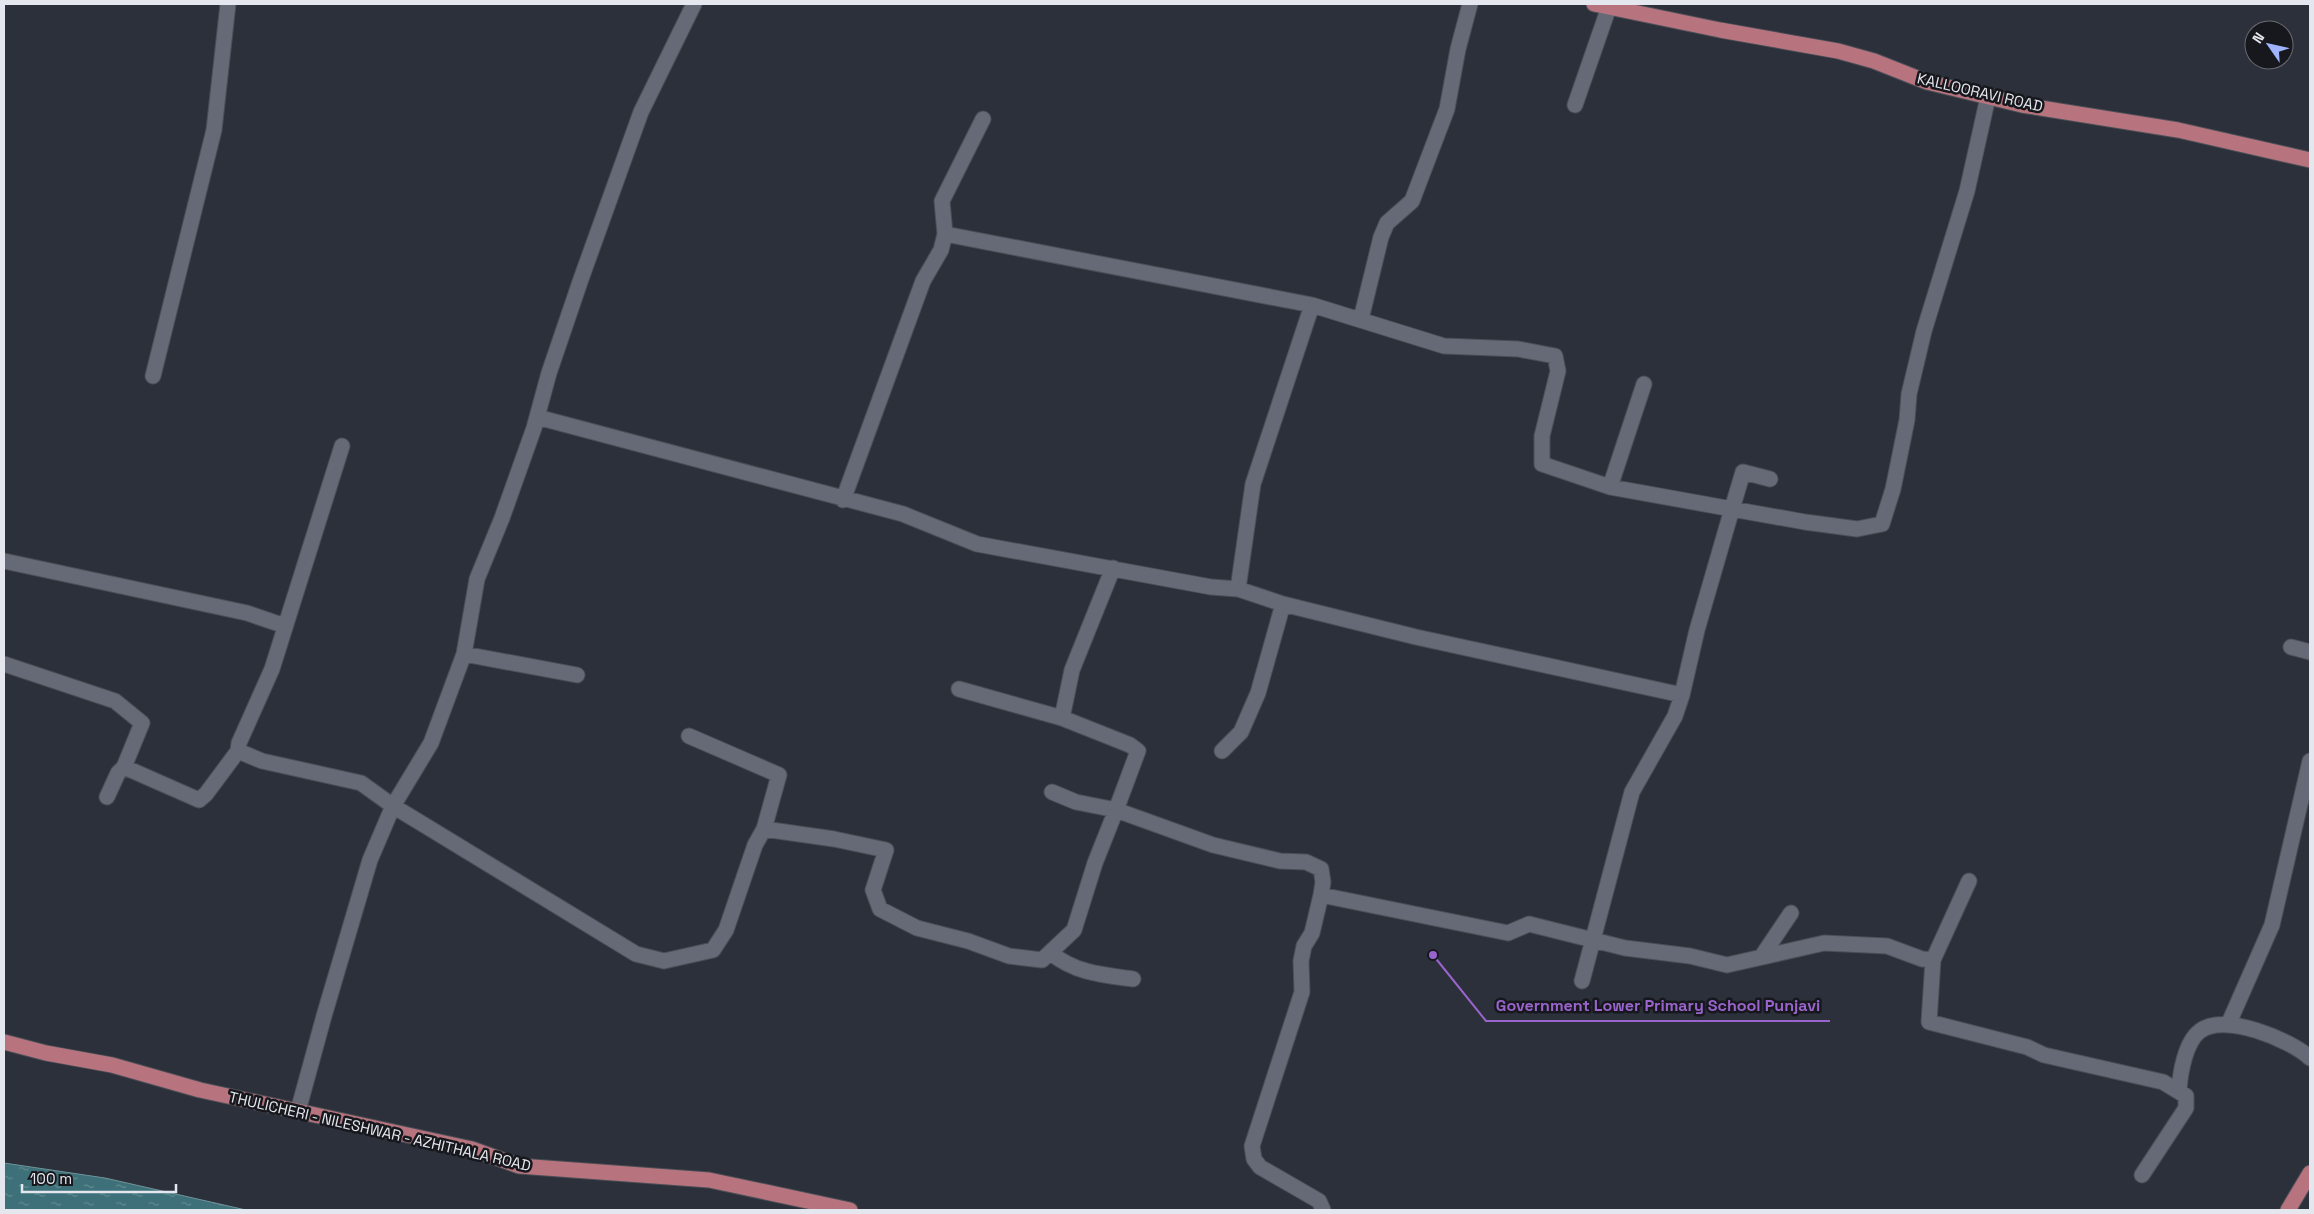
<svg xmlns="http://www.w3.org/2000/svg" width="2314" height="1214" viewBox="0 0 2314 1214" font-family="'Space Grotesk',sans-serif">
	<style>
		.water { fill: url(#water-ripples); stroke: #6f949b }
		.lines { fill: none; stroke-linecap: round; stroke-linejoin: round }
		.minor-casing { stroke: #4b4e56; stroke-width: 17 }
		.major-casing { stroke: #4b4e56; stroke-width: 17 }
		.minor { stroke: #666a76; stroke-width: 15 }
		.major { stroke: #b8747e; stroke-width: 15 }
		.labels { text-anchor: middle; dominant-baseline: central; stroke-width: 5; stroke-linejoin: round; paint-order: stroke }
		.street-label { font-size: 15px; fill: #e4e7ed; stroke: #16181d }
		.leader { fill: none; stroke: #9a64cd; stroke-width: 2 }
		.callout-dot { fill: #9a64cd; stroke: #16181d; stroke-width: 2 }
		.callout-label { font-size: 16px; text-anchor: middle; font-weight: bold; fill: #9a64cd; stroke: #16181d; stroke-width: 5; stroke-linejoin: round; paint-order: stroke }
	</style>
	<defs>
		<pattern id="water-ripples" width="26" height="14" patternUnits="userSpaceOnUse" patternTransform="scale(1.25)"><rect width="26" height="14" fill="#3d7078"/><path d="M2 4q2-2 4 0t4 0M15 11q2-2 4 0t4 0" fill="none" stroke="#628b92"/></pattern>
	</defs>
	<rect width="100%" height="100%" fill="#2c303a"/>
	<path class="water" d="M4,1163L105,1178L246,1210H4Z"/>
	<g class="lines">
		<g class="minor-casing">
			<path id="minor" d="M1575,105L1609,7
				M945,234L942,201L983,119
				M1361,319L1381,237L1387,223L1412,201L1447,109L1458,49L1470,4
				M153,376L214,130L228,4
				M537,417L903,514L977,544L1211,587L1238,589L1283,604L1416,637L1682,695
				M1610,487L1644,384
				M843,500L923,281L941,250L945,234L1312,305L1444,346L1518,349L1555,356L1558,371L1542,436V464L1610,487L1732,509L1743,472L1770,479
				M4,561L247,613L285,626
				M1238,589L1253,484L1312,305
				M2291,647L2310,652
				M464,654L577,675
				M4,664L115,701L142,723L124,767L118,773L107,797
				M959,689L1062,718L1130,745L1138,751L1116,810L1076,802L1052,792
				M1062,718L1072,670L1113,568
				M689,736L779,775L764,829
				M238,751L262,761L361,783L393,806L636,954L664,961L713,950L726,930L755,845L764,829L834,839L886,850L873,890L880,909L917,928L968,941L1009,956L1042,960L1074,930L1095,863L1116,810L1213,845L1280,861L1306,862L1321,869L1323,882L1321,895L1312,933L1304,946L1301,961L1302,992L1252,1146L1254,1159L1260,1167L1319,1201L1323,1210
				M1222,751L1241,732L1258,693L1283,604
				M124,767L199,800L206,794L238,751L239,743L272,669L342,446
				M1321,895L1508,933L1529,924L1625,948L1690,956L1727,965L1824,943L1887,946L1922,959L1933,960L1969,881
				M1051,953C1075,973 1103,975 1133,979
				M1762,956L1791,913
				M1933,960L1929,1022L2027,1047L2044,1055L2163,1082L2186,1096V1108L2142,1175
				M1582,981L1632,792L1675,716L1682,695L1697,630L1732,509L1805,522L1857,529L1882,524L1893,489L1907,420L1909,394L1924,331L1967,191L1988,97
				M2228,1025L2272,925L2310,761
				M2179,1091C2180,1074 2185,1042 2200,1031C2224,1012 2291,1040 2310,1058
				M298,1111L324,1016L370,860L393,806L431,743L464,654L477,579L502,518L534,428L549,373L581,279L641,112L694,4"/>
		</g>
		<g class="major-casing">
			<path id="major" d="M1594,4L1720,30L1838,51L1874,61L1927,82L2022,105L2178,130L2310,160
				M4,1042L46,1053L112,1065L200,1090L472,1149L519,1166L709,1180L850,1210
				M2288,1210L2310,1173"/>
		</g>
		<use href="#minor" class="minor"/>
		<use href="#major" class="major"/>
	</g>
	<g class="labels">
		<g class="street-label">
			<text transform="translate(1980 92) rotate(13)">KALLOORAVI ROAD</text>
			<text transform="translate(380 1131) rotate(13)">THULICHERI - NILESHWAR - AZHITHALA ROAD</text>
		</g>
	</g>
	<path class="leader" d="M1433 955L1486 1021H1830"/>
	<circle class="callout-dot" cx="1433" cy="955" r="5"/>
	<g class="callout-label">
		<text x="1658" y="1011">Government Lower Primary School Punjavi</text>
	</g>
	<rect width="2314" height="1214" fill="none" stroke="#e4e7ed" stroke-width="10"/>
	<g transform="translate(2269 45) rotate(304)"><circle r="24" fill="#16181d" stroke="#686b70"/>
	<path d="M0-4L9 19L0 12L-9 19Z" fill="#a0b3fd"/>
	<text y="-8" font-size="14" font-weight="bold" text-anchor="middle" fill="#e4e7ed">N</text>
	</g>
	<path d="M22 1184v8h154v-8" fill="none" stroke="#e4e7ed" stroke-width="2.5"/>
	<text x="30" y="1184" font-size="15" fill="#e4e7ed" stroke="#16181d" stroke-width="4" paint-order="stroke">100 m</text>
</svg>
